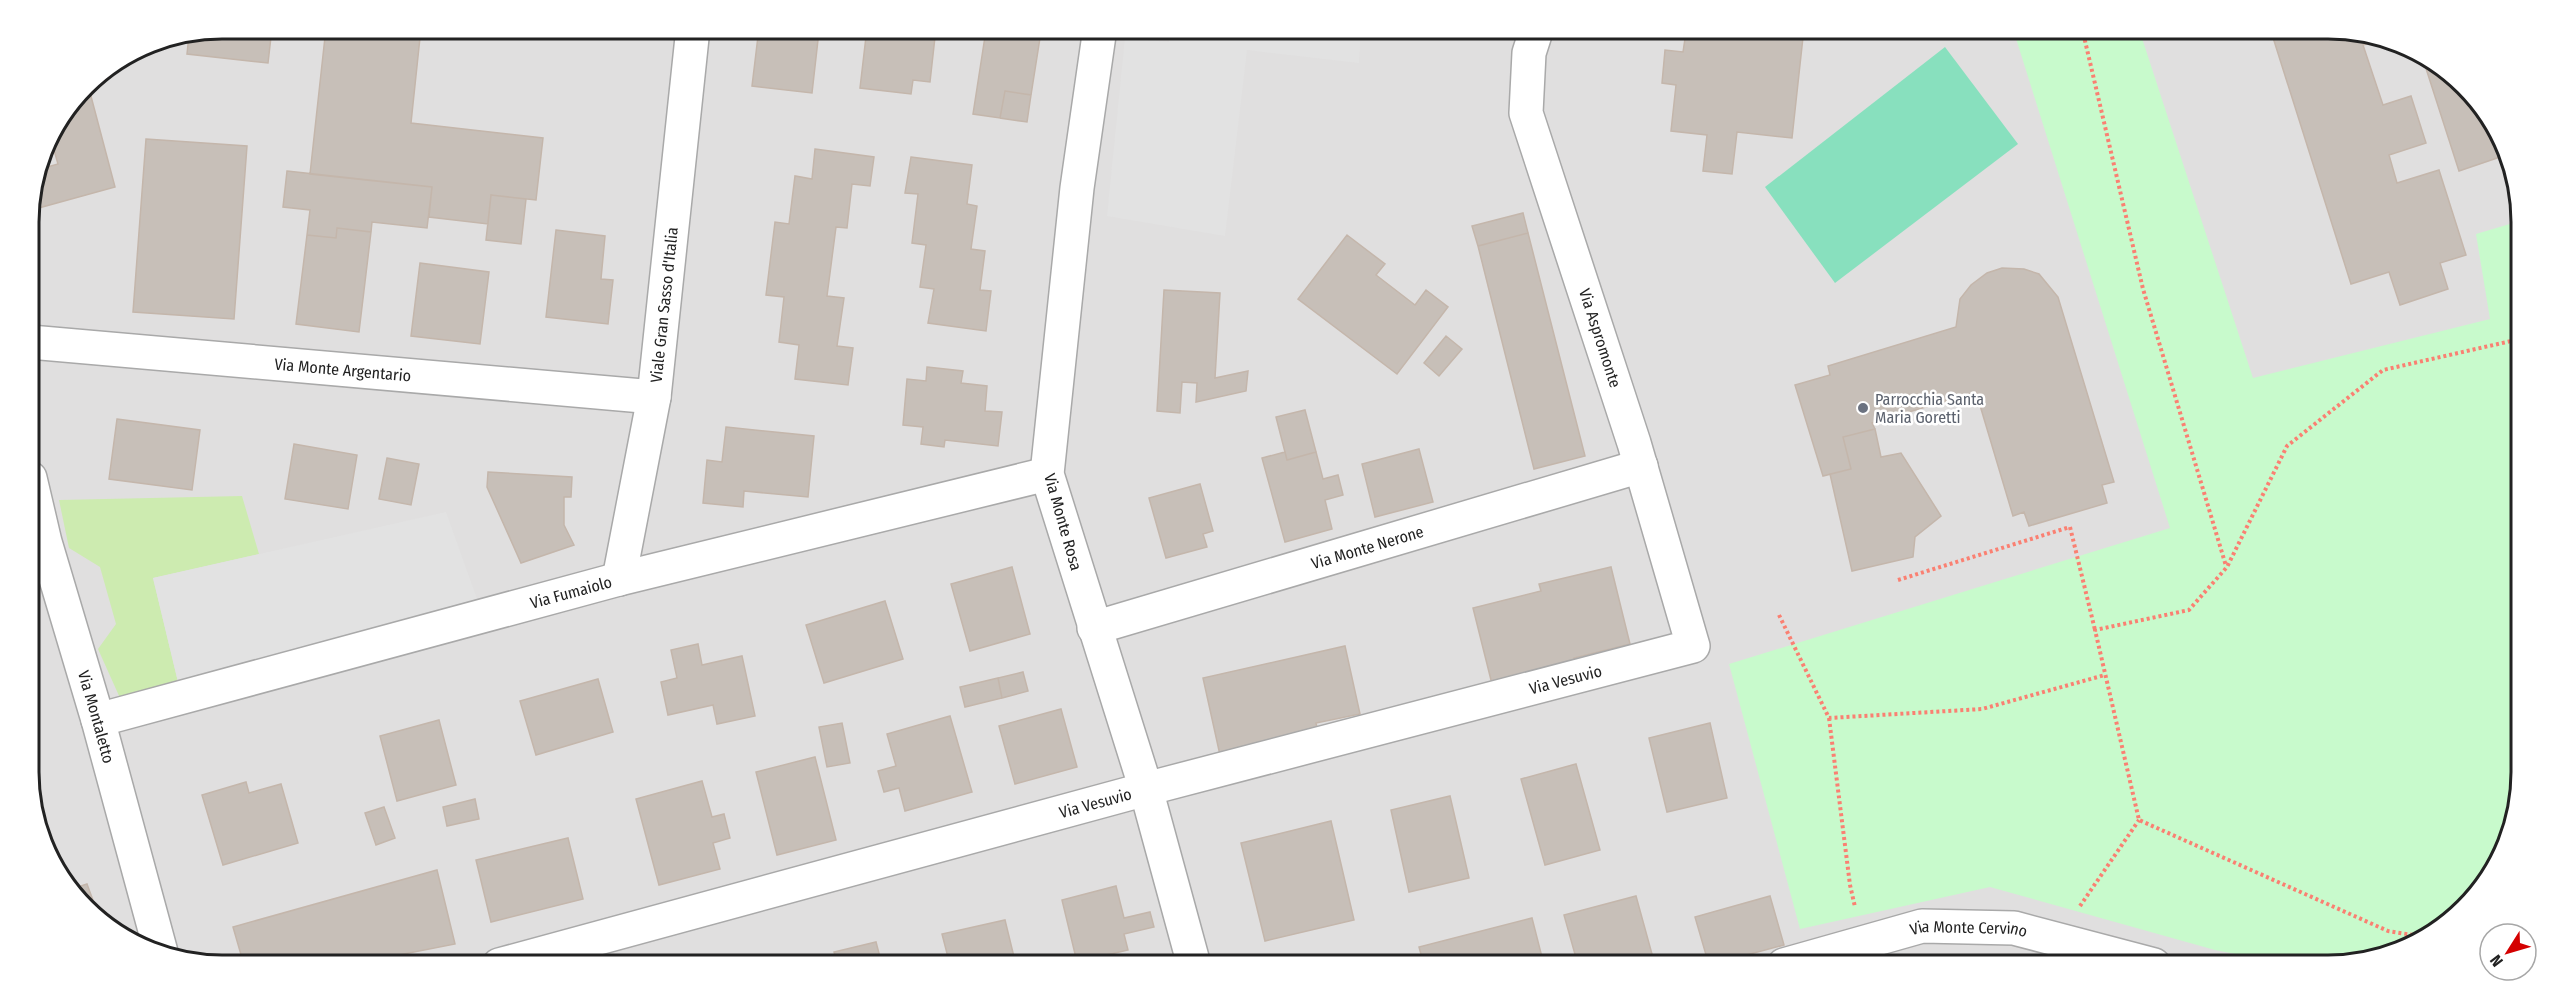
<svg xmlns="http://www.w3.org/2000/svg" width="2550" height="994" viewBox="0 0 2550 994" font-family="'Fira Sans Condensed',sans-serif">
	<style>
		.residential { fill: #e0dfdf }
		.grass { fill: #cdebb0 }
		.park { fill: #c8facc }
		.pitch { fill: #88e0be }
		.parking { fill: #e2e2e2 }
		.building { fill: #c7bfb8; stroke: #c4b6ab; stroke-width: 1.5 }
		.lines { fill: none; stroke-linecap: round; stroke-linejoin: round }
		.minor-casing { stroke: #a9a9a9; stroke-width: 36 }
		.path { stroke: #fa8072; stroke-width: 4; stroke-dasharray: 3 3; stroke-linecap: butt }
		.minor { stroke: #fff; stroke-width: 33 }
		.worship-dot { fill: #6b7280; stroke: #fff; stroke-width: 2 }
		.labels { text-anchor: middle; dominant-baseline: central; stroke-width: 5; stroke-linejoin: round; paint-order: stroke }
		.street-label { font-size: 16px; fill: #222; stroke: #fff }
		.worship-label { font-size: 16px; fill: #5b616d; stroke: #fff; text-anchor: start }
		.rim { fill: none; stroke: #222; stroke-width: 3 }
	</style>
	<rect width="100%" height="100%" fill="#f2efe9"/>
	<path class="residential" d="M222,28L2328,29L2390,39L2445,68L2481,104L2520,197L2521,772L2511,834L2482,889L2445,926L2390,955L2340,965H222L160,955L76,899L32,809L29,209L49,136L94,77L148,43Z"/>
	<path class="grass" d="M242,496L259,554L153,578L178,682L120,698L98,649L116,624L100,567L69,548L59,500Z"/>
	<path class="park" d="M2013,29H2139L2253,378L2490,319L2476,234L2520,221L2521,772L2511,834L2482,889L2445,926L2390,955L2340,965H2292L2215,950L1990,887L1800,929L1729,664L2170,528Z"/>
	<path class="pitch" d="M1945,47L2018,144L1835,283L1765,187Z"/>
	<path class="parking" d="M1170,29L1456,28V29L1455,38H1447L1361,30L1359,63L1247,50L1225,236L1107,216L1125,38L1169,42Z
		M446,512L477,599L178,682L153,578Z"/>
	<path class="building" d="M222,28H272L268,63L187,54L189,35Z
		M326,28H421L411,123L543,138L536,200L491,195L488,224L429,217L432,187L310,174Z
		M759,28H807L819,31L812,93L752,86Z
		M867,28H936L930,82L913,80L911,94L860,88Z
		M1748,28H1804L1792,138L1737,132L1732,174L1703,171L1707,135L1671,131L1676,85L1662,83L1665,50L1683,52L1686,32L1747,39Z
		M2270,28H2328L2386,38L2363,45L2383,105L2411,96L2426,143L2389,155L2397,183L2439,170L2466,255L2440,263L2448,289L2400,305L2389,272L2351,284Z
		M986,30L1040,38L1031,95L1005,91L1000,118L973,114Z
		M2422,56L2445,68L2481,104L2503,156L2459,171Z
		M88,85L115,187L35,209L32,196L40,169L58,164L54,150L44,152L49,136Z
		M1005,91L1031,95L1027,122L1000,118Z
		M146,139L247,146L234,319L133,312Z
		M815,149L874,157L870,186L852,184L847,228L836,227L827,296L844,298L837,346L853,348L848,385L795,379L799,345L779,342L784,297L766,295L775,222L789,224L795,176L812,179Z
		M911,157L972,165L967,204L977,206L971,249L985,251L980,290L991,291L986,331L928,323L934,289L920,287L926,245L912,243L918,194L905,193Z
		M287,171L432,187L427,228L372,222L371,232L337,228L336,238L307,235L310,210L283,207Z
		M491,195L526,199L521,244L486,240Z
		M1523,213L1528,233L1478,246L1472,226Z
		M337,228L371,232L359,332L296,324L307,235L336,238Z
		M556,230L605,236L601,279L613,280L608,324L546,317Z
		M1528,233L1585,456L1534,469L1478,246Z
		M1347,235L1385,264L1376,275L1415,305L1426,290L1448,307L1397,374L1298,299Z
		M420,263L489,272L480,344L411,336Z
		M2002,268L2024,269L2039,274L2058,297L2114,482L2102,485L2107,503L2029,526L2024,512L2013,516L1976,392L1872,423L1875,429L1843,437L1851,469L1823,476L1795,385L1830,375L1828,366L1956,327L1960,299L1971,285L1987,273Z
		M1164,290L1220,293L1215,378L1248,371L1246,391L1196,402L1197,383L1182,382L1180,413L1157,411Z
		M1446,336L1462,349L1439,376L1424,363Z
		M927,367L963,371L961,383L987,386L985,411L1002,412L998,446L945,440L944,447L921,444L923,427L903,425L907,379L926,381Z
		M1305,410L1316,452L1287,460L1276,417Z
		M117,419L200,430L192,490L109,479Z
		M726,427L814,436L808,497L744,491L743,507L703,503L707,460L722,462Z
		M1875,429L1881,457L1901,453L1941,516L1915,537L1913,557L1852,571L1830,474L1851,469L1843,437Z
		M294,444L357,455L348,509L285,499Z
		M1419,449L1433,502L1375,517L1362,464Z
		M1285,452L1287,460L1316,452L1323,479L1338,475L1343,495L1325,500L1332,529L1285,542L1262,458Z
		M387,458L419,464L411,505L379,499Z
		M488,472L572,477L571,497H564V525L574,545L521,563L487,487Z
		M1200,484L1213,531L1203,534L1207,547L1166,558L1149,498Z
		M1012,567L1030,634L970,651L951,584Z
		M1611,567L1630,644L1574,658L1576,668L1493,688L1473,608L1541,591L1539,584Z
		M885,601L903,659L824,683L806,625Z
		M698,644L702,665L742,656L755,716L717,724L713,705L668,715L661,682L677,678L671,650Z
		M1345,646L1360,714L1316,723L1318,733L1220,755L1203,678Z
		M1023,672L1028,691L1002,698L998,678Z
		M998,678L1002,698L965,707L960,687Z
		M598,679L613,732L536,755L520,701Z
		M1061,709L1077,767L1015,784L999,726Z
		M950,716L972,792L905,811L899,788L884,792L878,771L896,766L887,734Z
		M439,720L456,785L397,801L380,736Z
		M842,723L850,763L827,767L819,727Z
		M1710,723L1727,798L1667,812L1649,738Z
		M815,757L836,840L777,855L756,772Z
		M1576,764L1600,850L1545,865L1521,779Z
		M702,781L712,817L724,814L730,838L713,843L720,869L659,885L636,799Z
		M246,782L249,793L281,784L298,843L223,865L202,795Z
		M34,791L52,844L50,845L32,809V792Z
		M1450,796L1469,878L1409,892L1391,810Z
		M475,799L479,819L447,826L443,807Z
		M384,807L395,838L376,845L365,813Z
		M1331,821L1354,920L1265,941L1241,843Z
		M568,838L583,899L491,922L476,860Z
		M437,870L455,944L348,965H244L233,927Z
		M87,884L98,914L76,899L72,889Z
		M1116,886L1124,918L1150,912L1154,927L1124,934L1128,950L1077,962L1062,900Z
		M1636,896L1655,965H1578L1564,915Z
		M1770,896L1784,945L1709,965L1695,917Z
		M1532,918L1544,965H1424L1419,947Z
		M1005,920L1016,965H950L942,934Z
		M876,942L881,961L892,958L893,965H838L834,952Z"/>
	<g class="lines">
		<g class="minor-casing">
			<g id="minor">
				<path d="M1100,28L1077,188L1047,474L1146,789L1194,965"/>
				<path id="s1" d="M30,342L654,397"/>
				<path id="s2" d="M30,478L45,542L98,720L162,956"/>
				<path id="s3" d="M619,579L654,397L693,28"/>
				<path id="s4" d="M1094,628L1641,466"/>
				<path id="s5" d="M98,720L619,579L1047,474"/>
				<path id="s6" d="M499,965L1146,789L1693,646L1634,443L1526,113L1529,53L1537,28"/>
				<path id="s7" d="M1784,965L1922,926L2014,928L2154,965"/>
			</g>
		</g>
		<path class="path" d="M2082,28L2143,289L2226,566
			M1898,580L2070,527L2095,630
			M1779,615L1829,718L1982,709L2105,675
			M1829,718L1850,885L1855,907
			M2080,906L2139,820
			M2425,937L2388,931L2139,820L2095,630L2189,610L2227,567L2287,446L2383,370L2520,339
			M2191,960L2211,965"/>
		<use href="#minor" class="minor"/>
	</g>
	<circle class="worship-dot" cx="1863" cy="408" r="6"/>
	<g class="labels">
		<g class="street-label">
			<text stroke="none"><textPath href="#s3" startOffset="278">Viale Gran Sasso d'Italia</textPath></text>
			<text transform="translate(1600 338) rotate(72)">Via Aspromonte</text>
			<text stroke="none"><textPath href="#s1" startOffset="314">Via Monte Argentario</textPath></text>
			<text transform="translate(1063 522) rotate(74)">Via Monte Rosa</text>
			<text stroke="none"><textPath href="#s4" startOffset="285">Via Monte Nerone</textPath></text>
			<text stroke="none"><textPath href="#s5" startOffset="490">Via Fumaiolo</textPath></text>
			<text stroke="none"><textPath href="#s6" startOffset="1104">Via Vesuvio</textPath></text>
			<text stroke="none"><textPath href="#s2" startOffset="248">Via Montaletto</textPath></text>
			<text stroke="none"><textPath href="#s6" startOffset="618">Via Vesuvio</textPath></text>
			<text stroke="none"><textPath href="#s7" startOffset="190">Via Monte Cervino</textPath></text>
		</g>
		<g class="worship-label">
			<text x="1875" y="399">Parrocchia Santa<tspan x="1875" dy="18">Maria Goretti</tspan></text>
		</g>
	</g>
	<path d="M0 0H2550V994H0ZM222 39H2328A183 183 0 0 1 2511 222V772A183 183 0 0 1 2328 955H222A183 183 0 0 1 39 772V222A183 183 0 0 1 222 39Z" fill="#fff" fill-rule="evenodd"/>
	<path class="rim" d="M222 39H2328A183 183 0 0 1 2511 222V772A183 183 0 0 1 2328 955H222A183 183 0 0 1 39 772V222A183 183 0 0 1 222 39Z"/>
	<g transform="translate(2508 952) rotate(233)"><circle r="28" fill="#ffffff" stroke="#a7a7a7" stroke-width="1.5"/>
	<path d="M0-4.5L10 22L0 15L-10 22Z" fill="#d40000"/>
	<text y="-9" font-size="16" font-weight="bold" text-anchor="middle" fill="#222222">N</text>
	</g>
</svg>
